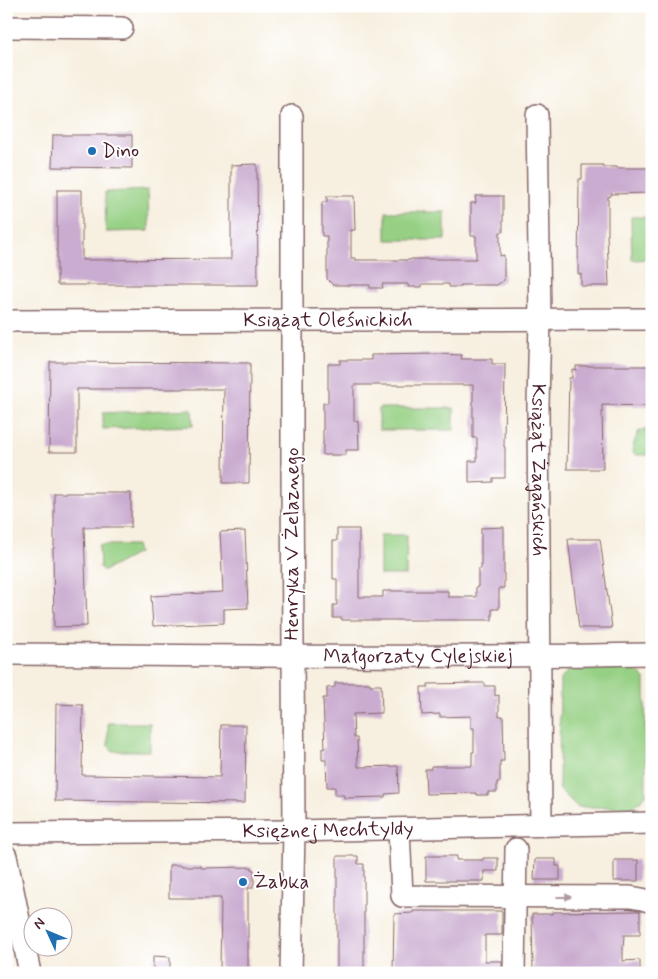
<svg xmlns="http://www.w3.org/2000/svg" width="658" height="979" viewBox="0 0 658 979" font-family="Mynerve,sans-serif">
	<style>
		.green { fill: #96d084; stroke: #707858 }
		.building { fill: #caacd0 }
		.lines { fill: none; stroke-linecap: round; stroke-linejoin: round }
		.minor-casing { stroke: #87686a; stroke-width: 24 }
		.minor { stroke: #fff; stroke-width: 21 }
		.oneway { fill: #ae9aa0 }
		.poi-dot { fill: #1f6fb2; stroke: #fff; stroke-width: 2 }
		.labels { text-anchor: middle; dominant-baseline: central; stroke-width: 4; stroke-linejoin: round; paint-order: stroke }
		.poi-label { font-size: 20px; fill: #4a1f2b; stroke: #fff; text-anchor: start }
		.street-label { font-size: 20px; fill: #4a1f2b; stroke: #fff }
	</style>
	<rect width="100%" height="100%" fill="#fff"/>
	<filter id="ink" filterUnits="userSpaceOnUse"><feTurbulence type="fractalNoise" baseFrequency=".02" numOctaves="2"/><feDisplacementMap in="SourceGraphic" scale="10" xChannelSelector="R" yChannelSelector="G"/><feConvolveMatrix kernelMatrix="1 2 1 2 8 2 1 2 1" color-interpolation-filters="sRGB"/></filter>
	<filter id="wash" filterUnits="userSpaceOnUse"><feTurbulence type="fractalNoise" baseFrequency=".0096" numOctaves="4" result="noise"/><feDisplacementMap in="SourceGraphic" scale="20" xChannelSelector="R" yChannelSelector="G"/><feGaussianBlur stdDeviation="1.12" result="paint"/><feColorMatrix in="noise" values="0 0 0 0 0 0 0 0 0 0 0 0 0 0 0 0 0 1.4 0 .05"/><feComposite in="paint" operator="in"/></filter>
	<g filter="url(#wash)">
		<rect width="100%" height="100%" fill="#f7efdf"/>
		<path class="green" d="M148,190L149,231L106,232L105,192Z
			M386,212H445V240H386Z
			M631,217H652V259L632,260Z
			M379,408H454V430H379Z
			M192,409L193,426L103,429V413Z
			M646,429L652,430V455H636L633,453L632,449L638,432Z
			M380,535H407L406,575H380Z
			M99,545H136L138,553L104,571L100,568Z
			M634,668L645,679L646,795L634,807H577L559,789L560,679L570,669Z
			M108,723H150V751H113L108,746Z"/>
		<g id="blocks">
			<path class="building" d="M53,135H132V168L52,167Z
				M257,164L258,285H57V190H82V260L231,259V165Z
				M582,165H603V167H617V168H652V193L611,194V196L608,197V235H607L609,286H581V274H578L579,179H582Z
				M327,196H354L355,230H351V258H355V260H410L411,259H476V236H471V203H476L475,196H503V232H500V256L504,255V280L497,285H461V287H449V284H422V287H408V284H382L383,288H370V285H333L327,279V236H322V202H327Z
				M438,354L462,355L461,359H492V364H505L504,447H505V478H493V482L469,483V461H477V438H473V385H354V421H358L359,450H346V455H323V403H328V364H340V360H371V355Z
				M50,362L250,363L249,483H223L224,389H77V452H49Z
				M576,366H652V406L602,405L603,469H567L569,378H572V369L576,370Z
				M54,493H131V527H84L87,626L54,627L53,548H54Z
				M504,527V588H499V609H492V620H342V618H333V605H337V579H333V541H337V529H359V597H383V591H448V597H476V587H478V569H481V528Z
				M245,531L248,608L224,609V623L153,626L151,596L223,592L220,532Z
				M568,539H600L612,628H579Z
				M335,683H370V685H381L382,713L353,714L354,738H357L358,767L398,766L399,793L385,794V797L344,798V795H335V787H327L326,760H322V749L325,748L323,698H327V688L335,687Z
				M477,683H485V686H495V696L499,695V716H503L504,761H500V782H497V792H488V795H477L476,793L426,794L425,769H431V766H472V752H474V728H471V716L440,717V714L422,715L421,687H428V684Z
				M56,704L83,705L82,775L220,777L221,725H246L245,803L55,801Z
				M337,856H358V864H364V973H337Z
				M426,856H457L456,860H483V858H498V871H484V881H426Z
				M535,859H556V866H560V880H534Z
				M614,860H638V881H614Z
				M169,865H182V866H201V868L252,867V870H254V884H253V888H248V973H220L221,898H169Z
				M413,911H502V935H485V961H502V973H393L394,914L413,913Z
				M640,911V935H624L623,949V961L640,960V973H533L532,914H552V912Z
				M153,956L170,957V971H153Z"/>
		</g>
	</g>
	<g filter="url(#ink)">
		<use href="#blocks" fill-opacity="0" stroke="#87686a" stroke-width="1"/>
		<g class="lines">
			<g class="minor-casing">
				<g id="minor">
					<path d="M6,27L122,28"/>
					<path id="s1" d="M537,115L540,319L538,405L541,825"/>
					<path id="s2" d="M6,321L652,319"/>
					<path id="s3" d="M6,654C221,656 437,658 652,654"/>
					<path d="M399,829L402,896L630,897L642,899L652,902"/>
					<path id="s4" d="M6,833L294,831L652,823"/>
					<path d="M6,856L30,973"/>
					<path d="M291,973L294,831L292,465V116"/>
					<path d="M514,973L516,849"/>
				</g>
			</g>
			<use href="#minor" class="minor"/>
		</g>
		<defs><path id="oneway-solid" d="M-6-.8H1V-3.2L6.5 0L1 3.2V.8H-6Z" transform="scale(1.25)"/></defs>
		<use class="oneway" href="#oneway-solid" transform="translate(564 897)"/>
	</g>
	<g class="poi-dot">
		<circle cx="92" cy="151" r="5"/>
		<circle cx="243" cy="882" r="5"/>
	</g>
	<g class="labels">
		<g class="poi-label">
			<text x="102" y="151">Dino</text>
			<text x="253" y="882">Żabka</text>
		</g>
		<g class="street-label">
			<text stroke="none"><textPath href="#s2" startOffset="322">Książąt Oleśnickich</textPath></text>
			<text stroke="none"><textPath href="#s1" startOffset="355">Książąt Żagańskich</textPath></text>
			<text transform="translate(292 544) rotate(-90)">Henryka V Żelaznego</text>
			<text stroke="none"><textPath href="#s3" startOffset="412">Małgorzaty Cylejskiej</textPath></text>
			<text stroke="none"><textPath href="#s4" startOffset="322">Księżnej Mechtyldy</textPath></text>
		</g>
	</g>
	<rect width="658" height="979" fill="none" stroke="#fff" stroke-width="25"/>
	<g transform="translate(48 932) rotate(314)"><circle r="24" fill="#ffffff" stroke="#b7a5aa"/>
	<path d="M0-4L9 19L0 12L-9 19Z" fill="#1f6fb2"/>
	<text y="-8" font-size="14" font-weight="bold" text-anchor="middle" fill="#4a1f2b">N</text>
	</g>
</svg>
